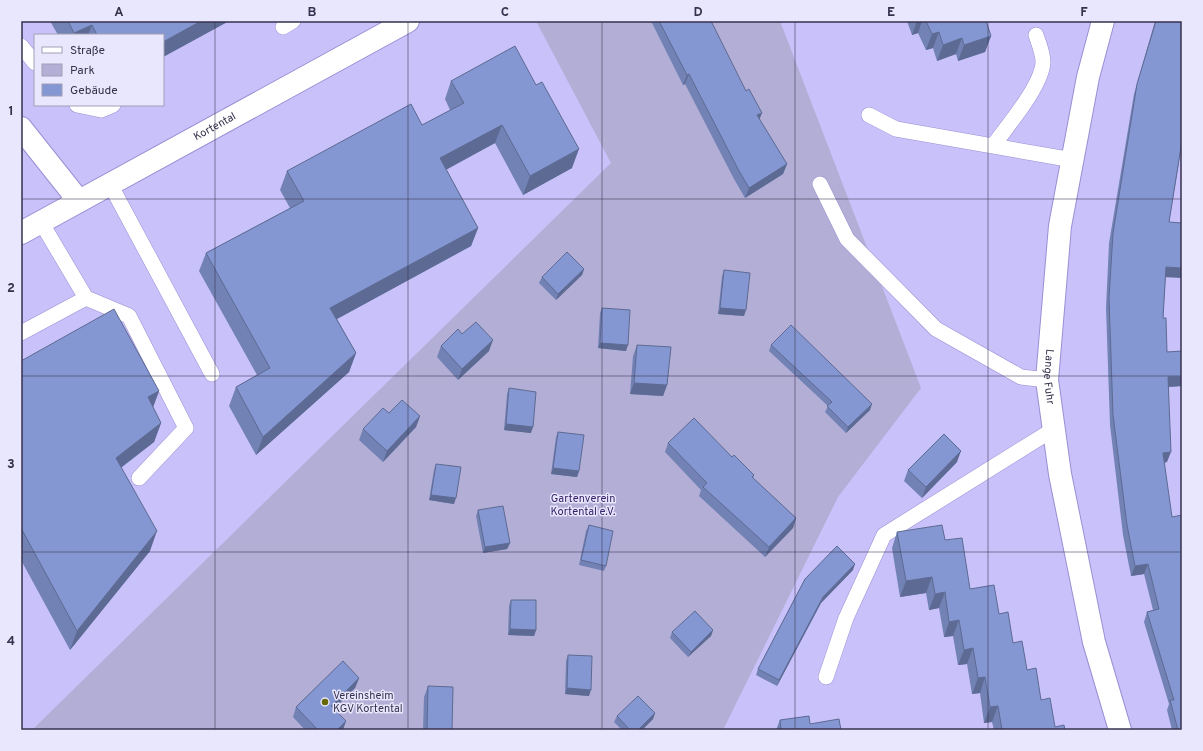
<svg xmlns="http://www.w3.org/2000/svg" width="1203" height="751" viewBox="0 0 1203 751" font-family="Overpass,sans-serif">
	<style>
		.green { fill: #b3aed5 }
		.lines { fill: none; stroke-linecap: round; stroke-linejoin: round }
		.service-casing { stroke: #9a8fd4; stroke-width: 16 }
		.minor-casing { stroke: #9a8fd4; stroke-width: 24 }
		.tertiary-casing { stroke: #9a8fd4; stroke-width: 24 }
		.service { stroke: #fff; stroke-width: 15 }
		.minor { stroke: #fff; stroke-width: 22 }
		.tertiary { stroke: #fff; stroke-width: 22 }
		.wall { fill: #7282b5 }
		.shaded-wall { fill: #5d6a93 }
		.building { fill: #8597d2; stroke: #5d6a93 }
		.grid { fill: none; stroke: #36324e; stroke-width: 1; stroke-opacity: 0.55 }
		.poi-dot { fill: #666804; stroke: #e9e7fd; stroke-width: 1.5 }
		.labels { text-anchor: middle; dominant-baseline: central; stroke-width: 3; stroke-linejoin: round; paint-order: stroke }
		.street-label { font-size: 11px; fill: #36324e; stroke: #e9e7fd }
		.park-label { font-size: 11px; fill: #352168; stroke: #e9e7fd }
		.poi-label { font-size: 11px; fill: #36324e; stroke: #e9e7fd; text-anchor: start }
		.neatline { fill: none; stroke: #36324e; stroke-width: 1.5 }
		.grid-label { font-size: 13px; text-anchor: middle; font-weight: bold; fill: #36324e }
	</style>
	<rect width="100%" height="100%" fill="#c9c1fa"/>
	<path class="green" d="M536,21H780L921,388L838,497L723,730H32L611,163Z"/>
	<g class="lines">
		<g class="service-casing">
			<path id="service" d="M283,27L293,21
				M21,46L35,63
				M77,105L101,110L113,105
				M869,115L896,129L1073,160
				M993,146C1007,126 1042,86 1043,62C1043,53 1039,44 1036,35
				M110,184L212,374
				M820,184L847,239L936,329L1021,377L1047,380
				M86,298L129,316L186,428L139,478
				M21,333L86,298L41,222
				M826,677L846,618L884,535L1054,429"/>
		</g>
		<g class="minor-casing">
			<g id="minor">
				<path id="s1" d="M1103,21L1088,77L1060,226L1047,380L1060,474L1094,642L1120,730"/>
				<path d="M21,128L79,201"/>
			</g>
		</g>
		<g class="tertiary-casing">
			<g id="tertiary">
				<path id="s2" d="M21,233L408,21"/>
			</g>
		</g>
		<use href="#service" class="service"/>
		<use href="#minor" class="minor"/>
		<use href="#tertiary" class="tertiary"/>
	</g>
	<path class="wall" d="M50,21H229L163,57V35H58Z
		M651,21H711L759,119L787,164L783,174L745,198L734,179L685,84L683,85Z
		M907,21H986L991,36L985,52L958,61L956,54L937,61L933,48L926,50L918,33L912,35Z
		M1155,21H1182V150H1181L1169,222L1163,318L1167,352L1182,351V386L1169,387L1167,462L1164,463L1182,730H1172L1167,710L1169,704L1144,622L1147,612L1153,610L1144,574L1131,576L1123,535L1110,425L1106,308L1109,243L1134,94Z
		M451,81L572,168L523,195L495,143L446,169L478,228L471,246L337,319L356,353L349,372L256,455L229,406L236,387L257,375L199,271L206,253L290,208L280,190L287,171L422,125L450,110L445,99Z
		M584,269L582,275L556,300L539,283L542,277Z
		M724,270L744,316L718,314L722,276Z
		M602,308L626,351L598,348L600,313Z
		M462,334L489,351L458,380L437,357L441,346Z
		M637,345L667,385L663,396L630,394L633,356Z
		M771,345L870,410L846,433L825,412L828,406L769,351Z
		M21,361L159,391L153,407L161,423L154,442L121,468L150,551L70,650L21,560Z
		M509,388L531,433L504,430L507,394Z
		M389,413L420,416L416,427L383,462L359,440L363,429Z
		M558,432L579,471L577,477L551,474L556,437Z
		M668,443L732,457L754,475L753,478L796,518L793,528L765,557L699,496L701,490L665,452Z
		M957,462L922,498L904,481L908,470Z
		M436,464L454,504L429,500L434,470Z
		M478,510L510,543L507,549L483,553L476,516Z
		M589,525L606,566L604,571L579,565L586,531Z
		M897,532L945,540L970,589L999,614L1055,727L1065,730H994L992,722L984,723L980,693L972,694L967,664L958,665L953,636L944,637L939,608L929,610L926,593L900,597L892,548Z
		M853,570L821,603L777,686L756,675L758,669L805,579Z
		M511,600L536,630L534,636L508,635L509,606Z
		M713,630L711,636L688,657L670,638L672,632Z
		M568,655L589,696L565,694L566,661Z
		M359,678L355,688L334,709L343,730H305L293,717L296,707Z
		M428,686L452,730H423L424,697Z
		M655,713L653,719L642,730H622L614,722L617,716Z
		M780,720L810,724L841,730H776Z"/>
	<path class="shaded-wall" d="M201,21H229L163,57V42Z
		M917,21H922L918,33L912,35Z
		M92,25L88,35H74V33Z
		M939,32L933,48L926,50L932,34Z
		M991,36L985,52L958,61L964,45Z
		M962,38L956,54L937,61L943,45Z
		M689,74L685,84L683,85L687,75Z
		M762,113L758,123L757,115Z
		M502,125L495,143L433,177L440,158Z
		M579,149L572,168L523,195L530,176Z
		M787,164L783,174L745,198L749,188Z
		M478,228L471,246L324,326L330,308Z
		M1166,267L1182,268V278L1162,277Z
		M584,269L582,275L556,300L558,294Z
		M720,308L746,310L744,316L718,314Z
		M493,340L489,351L458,380L462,369Z
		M600,343L628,345L626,351L598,348Z
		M356,353L349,372L256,455L263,437Z
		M1168,377H1182V386L1165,387Z
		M634,383L667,385L663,396L630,394Z
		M159,391L152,410L148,397Z
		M872,404L870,410L846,433L848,427Z
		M420,416L416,427L383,462L387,451Z
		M161,423L154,442L108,477L116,458Z
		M506,424L533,427L531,433L504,430Z
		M961,451L957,462L922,498L926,487Z
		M1171,452L1167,462L1159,463L1163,453Z
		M553,468L579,471L577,477L551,474Z
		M431,495L456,498L454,504L429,500Z
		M796,518L793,528L765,557L769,547Z
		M157,531L150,551L70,650L77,631Z
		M510,543L507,549L483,553L485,547Z
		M855,564L853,570L821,603L777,686L779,680L823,597Z
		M1148,564L1144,574L1131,576L1135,566Z
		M932,577L926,593L900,597L906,581Z
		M945,592L939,608L929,610L935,594Z
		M959,620L953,636L944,637L949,622Z
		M510,629L536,630L534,636L508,635Z
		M713,630L711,636L688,657L691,652Z
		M973,648L967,664L958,665L964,650Z
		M985,677L980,693L972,694L978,678Z
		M359,678L355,688L327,715L331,706Z
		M567,688L591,690L589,696L565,694Z
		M998,706L992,722L984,723L990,707Z
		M655,713L653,719L642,730H638Z
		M346,721L343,730H337Z"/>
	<path class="building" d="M68,21H201L163,42V35H97L92,25L74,33Z
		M659,21H711L746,91L749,89L762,113L757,115L787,164L749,188L738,169L689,74L687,75Z
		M926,21H986L991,36L964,45L962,38L943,45L939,32L932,34Z
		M1156,21H1182V141L1169,222L1182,223V268L1166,267L1163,318H1166L1167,352L1182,351V377H1168L1171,452L1163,453L1172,517L1182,515V730H1178L1170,700H1174L1147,612L1159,609L1148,564L1135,566L1127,525L1113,415L1109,298L1113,233L1137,84Z
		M515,46L536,85L542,82L579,149L530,176L502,125L440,158L478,228L330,308L356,353L263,437L236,387L270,368L206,253L304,201L287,171L411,104L422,125L464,103L451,81Z
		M567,252L584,269L558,294L542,277Z
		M724,270L750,273L746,310L720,308Z
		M602,308L630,310L628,345L600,343Z
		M114,309L159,391L148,397L161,423L116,458L157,531L77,631L21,528V361Z
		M476,322L493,340L462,369L441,346L458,329L462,334Z
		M791,325L872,404L848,427L827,406L832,402L771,345Z
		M637,345L671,347L667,385L634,383Z
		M509,388L536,392L533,427L506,424Z
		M402,400L420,416L387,451L363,429L383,408L389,413Z
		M694,418L732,457L734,455L754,475L752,477L796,518L769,547L703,487L707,483L668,443Z
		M558,432L584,435L579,471L553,468Z
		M944,434L961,451L926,487L908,470Z
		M436,464L461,467L456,498L431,495Z
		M503,506L510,543L485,547L478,510Z
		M589,525L613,531L606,566L581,560Z
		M942,525L945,540L962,538L970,589L994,585L999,614L1008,612L1013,643L1022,641L1027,670L1036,668L1041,700L1050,698L1055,727L1064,725L1065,730H1002L998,706L990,707L985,677L978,678L973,648L964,650L959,620L949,622L945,592L935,594L932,577L906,581L897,532Z
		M837,546L855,564L823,597L779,680L758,669L805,579Z
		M511,600H536V630L510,629Z
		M695,611L713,630L691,652L672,632Z
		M568,655L592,656L591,690L567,688Z
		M343,661L359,678L331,706L346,721L337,730H318L296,707Z
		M428,686L453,687L452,730H427Z
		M638,696L655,713L638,730H630L617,716Z
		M809,716L810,724L839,719L841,730H781L780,720Z"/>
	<path class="grid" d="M215,21V730M408,21V730M602,21V730M795,21V730M988,21V730M21,199H1182M21,376H1182M21,552H1182"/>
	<circle class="poi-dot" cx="325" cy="702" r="4"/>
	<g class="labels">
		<g class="street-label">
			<text stroke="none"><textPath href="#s2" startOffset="221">Kortental</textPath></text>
			<text stroke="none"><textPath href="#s1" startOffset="361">Lange Fuhr</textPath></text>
		</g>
		<g class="park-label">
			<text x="583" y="499">Gartenverein<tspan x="583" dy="13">Kortental e.V.</tspan></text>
		</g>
		<g class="poi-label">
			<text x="333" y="696">Vereinsheim<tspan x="333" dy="13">KGV Kortental</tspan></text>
		</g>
	</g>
	<rect width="1203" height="751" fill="none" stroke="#e9e7fd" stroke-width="44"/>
	<rect x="34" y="34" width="130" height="72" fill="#e9e7fd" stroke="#a19fb7"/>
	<rect x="42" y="47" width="20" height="6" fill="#ffffff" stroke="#a19fb7"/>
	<text x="70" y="54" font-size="12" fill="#36324e">Straße</text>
	<rect x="42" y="64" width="20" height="12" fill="#b3aed5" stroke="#a19fb7"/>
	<text x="70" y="74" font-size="12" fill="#36324e">Park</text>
	<rect x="42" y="84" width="20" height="12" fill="#8597d2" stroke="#a19fb7"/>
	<text x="70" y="94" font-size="12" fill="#36324e">Gebäude</text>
	<rect x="22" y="22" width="1159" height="707" class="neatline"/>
	<g class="grid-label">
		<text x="119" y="16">A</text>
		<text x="312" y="16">B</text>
		<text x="505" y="16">C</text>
		<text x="698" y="16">D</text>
		<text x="891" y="16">E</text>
		<text x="1084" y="16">F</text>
		<text x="11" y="115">1</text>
		<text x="11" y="292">2</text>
		<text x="11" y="468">3</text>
		<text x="11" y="645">4</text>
	</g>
</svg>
